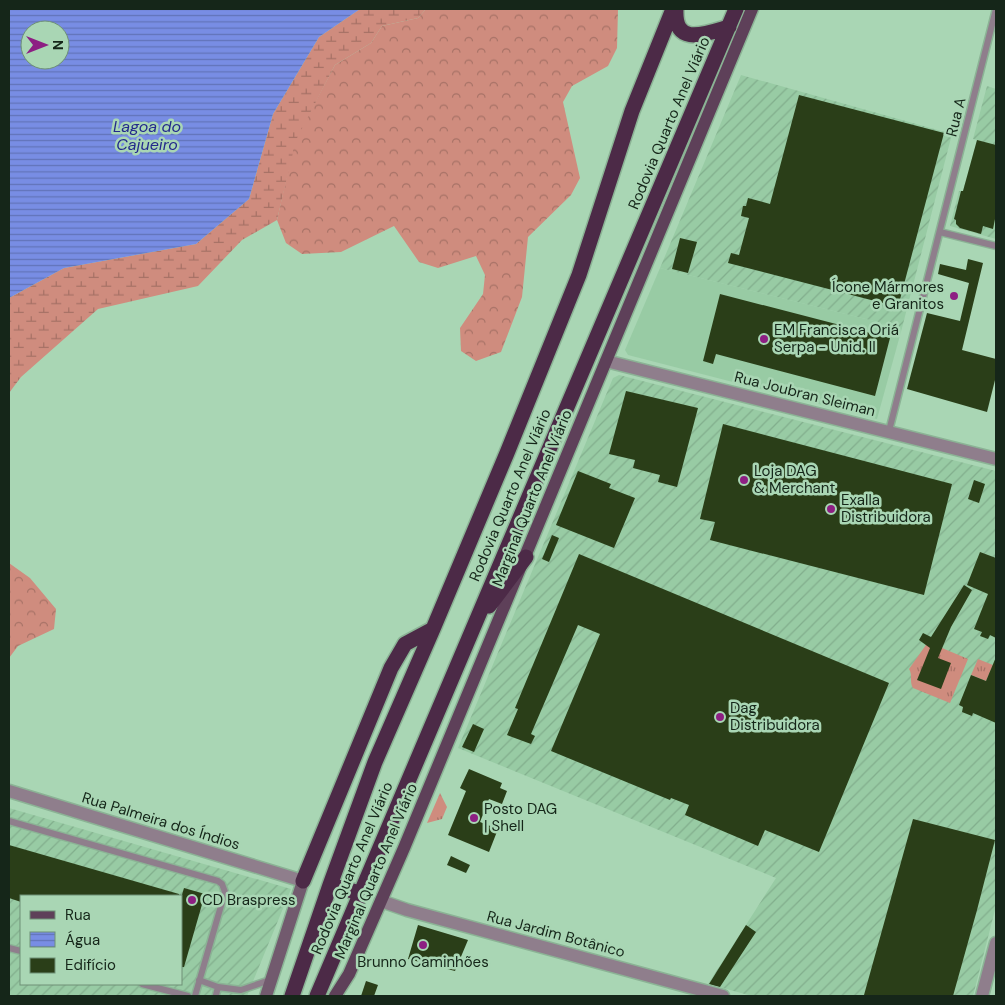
<svg xmlns="http://www.w3.org/2000/svg" width="1005" height="1005" viewBox="0 0 1005 1005" font-family="'DM Sans',sans-serif">
	<style>
		.built { fill: #98cba4 }
		.industrial { fill: url(#industrial-furrows); fill-rule: evenodd }
		.grass { fill: url(#grass-tufts) }
		.forest { fill: url(#forest-crowns) }
		.wetland { fill: url(#wetland-marsh) }
		.water { fill: url(#water-rules); fill-rule: evenodd }
		.building { fill: #2a3e18 }
		.lines { fill: none; stroke-linecap: round; stroke-linejoin: round }
		.lane-casing { stroke: #8bb395; stroke-width: 9 }
		.street-casing { stroke: #8bb395; stroke-width: 15 }
		.secondary-casing { stroke: #8bb395; stroke-width: 15 }
		.primary-casing { stroke: #8bb395; stroke-width: 15 }
		.highway-casing { stroke: #8bb395; stroke-width: 18 }
		.lane { stroke: #8f7e8c; stroke-width: 6 }
		.street { stroke: #8f7e8c; stroke-width: 12 }
		.secondary { stroke: #725a6e; stroke-width: 12 }
		.primary { stroke: #5e4059; stroke-width: 12 }
		.highway { stroke: #4c2a47; stroke-width: 15 }
		.poi-dot { fill: #8d1f83; stroke: #a9d6b4; stroke-width: 2 }
		.labels { text-anchor: middle; dominant-baseline: central; stroke-width: 5; stroke-linejoin: round; paint-order: stroke }
		.street-label { font-size: 15px; fill: #152619; stroke: #a9d6b4 }
		.poi-label { font-size: 15px; fill: #152619; stroke: #a9d6b4; text-anchor: start }
		.water-label { font-size: 16px; font-style: italic; fill: #23298c; stroke: #a9d6b4 }
	</style>
	<defs>
		<pattern id="industrial-furrows" width="10" height="10" patternUnits="userSpaceOnUse" patternTransform="scale(1.25)"><rect width="10" height="10" fill="#98cba4"/><path d="M-1 1l2-2M0 10L10 0M9 11l2-2" fill="none" stroke="#82ae8d"/></pattern>
		<pattern id="grass-tufts" width="24" height="20" patternUnits="userSpaceOnUse" patternTransform="scale(1.25)"><rect width="24" height="20" fill="#cf8c7e"/><path d="M3 7l-1-3M5 7V3M7 7l1-3M15 17l-1-3M17 17v-4M19 17l1-3" fill="none" stroke="#a77266"/></pattern>
		<pattern id="forest-crowns" width="20" height="18" patternUnits="userSpaceOnUse" patternTransform="scale(1.25)"><rect width="20" height="18" fill="#cf8c7e"/><path d="M2 6a3 3 0 1 1 6 0M12 15a3 3 0 1 1 6 0" fill="none" stroke="#a77266"/></pattern>
		<pattern id="wetland-marsh" width="20" height="14" patternUnits="userSpaceOnUse" patternTransform="scale(1.25)"><rect width="20" height="14" fill="#cf8c7e"/><path d="M1 5h8M5 5V1M11 12h8M15 12V8" fill="none" stroke="#a77266"/></pattern>
		<pattern id="water-rules" width="6" height="5" patternUnits="userSpaceOnUse" patternTransform="scale(1.25)"><rect width="6" height="5" fill="#788de4"/><path d="M0 2.5h6" fill="none" stroke="#6173b8"/></pattern>
	</defs>
	<rect width="100%" height="100%" fill="#a9d6b4"/>
	<path class="built" d="M660,268L902,328L877,419L628,355L625,350Z"/>
	<path class="industrial" d="M741,75L952,134L902,328L660,268Z
		M987,86L996,89V239L950,226L959,191H963L977,140L973,139Z
		M619,375L996,471V906L973,996H752L708,984L776,878L458,748L613,378Z
		M9,808L291,889L247,996H9ZM21,896H181V984H21Z"/>
	<path class="grass" d="M928,642L968,659L950,703L913,688C909,682 913,675 909,669Z
		M978,659L993,665L986,681L971,675Z
		M440,793L447,807L442,819L427,823Z"/>
	<path class="forest" d="M426,9H618L617,48L608,66L572,86L563,102L580,178L571,195L528,237L522,297L501,352L476,361L461,351L460,328L483,294L485,275L476,256L438,268L419,262L394,226L341,252L302,254L286,243L277,220L295,140L335,65L371,43L382,26L418,18Z
		M9,563L30,578L56,609L54,629L18,646L9,658Z"/>
	<path class="wetland" d="M360,9H426L418,18L382,26L371,43L335,65L296,140L277,220L242,240L198,286L98,309L21,377L9,393V298L64,268L196,244L249,199L273,114L319,37Z"/>
	<path class="water" d="M9,9H360L319,37L273,114L249,199L196,244L64,268L9,298ZM30,30H60V60H30Z"/>
	<path class="building" d="M799,95L944,133L898,307L728,263L731,253L739,255L749,218L741,216L743,206H746L748,198L770,204Z
		M977,140L996,145V214L993,229L983,226L981,234L960,228L956,224V220L954,219L961,191H963Z
		M680,238L697,242L688,273L672,269Z
		M968,259L983,263L962,350L996,359V376L987,412L907,389L927,313L960,321L969,283L938,274L940,264L966,270Z
		M720,294L890,338L875,396L716,354L713,364L703,361Z
		M626,391L698,408L677,487L658,482L660,475L633,468L635,460L609,454Z
		M723,424L952,484L924,595L710,540L715,522L700,519Z
		M578,471L611,484L609,488L635,498L614,548L556,525Z
		M974,480L985,484L979,503L968,499Z
		M552,535L559,538L549,562L542,559Z
		M980,552L996,558V638L990,635L988,639L980,636L982,632L974,629L988,594L967,585Z
		M579,554L889,683L819,852L765,830L758,846L685,815L689,805L671,798L670,800L551,751L600,634L578,625L537,720L531,734L535,736L531,744L507,735L518,709L515,708Z
		M964,585L972,590L951,627L938,658L951,663L941,689L917,680L930,648L919,640L923,633L931,637Z
		M996,657V723L973,713L972,716L962,712L963,707L959,705L971,675L986,681Z
		M473,724L484,729L474,752L462,747Z
		M469,769L502,783L500,788L507,791L502,804L489,799L480,822L498,829L489,852L448,835L466,791L460,788Z
		M913,819L995,840L977,910L953,996L864,995Z
		M9,845L179,894V896H21V902L9,898Z
		M451,856L470,865L466,873L447,865Z
		M184,888L205,894L184,967H181V898Z
		M418,925L468,940L455,971L408,959Z
		M746,925L756,932L720,987L709,984Z
		M366,981L378,985L374,996H361Z"/>
	<g class="lines">
		<g class="lane-casing">
			<path id="lane" d="M940,232L996,246
				M889,431L996,9
				M9,821L218,881L222,884L225,892L195,996
				M9,948L21,951
				M199,980L218,987
				M142,984L188,996
				M216,995L218,987L241,990L270,980"/>
		</g>
		<g class="street-casing">
			<path id="street" d="M606,361L996,459
				M9,791L303,881
				M381,901L407,910L723,996
				M982,996L996,943"/>
		</g>
		<g class="secondary-casing">
			<path id="secondary" d="M266,996L303,881"/>
		</g>
		<g class="primary-casing">
			<path id="primary" d="M335,996L349,974L404,848L752,9"/>
		</g>
		<g class="highway-casing">
			<path id="highway" d="M676,9C674,47 705,34 729,27
				M489,606L526,557
				M303,881L391,668L405,644L433,629
				M330,885L360,893
				M292,996L330,885L375,762L433,629L507,453L579,275L632,111L673,9
				M317,996L736,9"/>
		</g>
		<use href="#lane" class="lane"/>
		<use href="#street" class="street"/>
		<use href="#secondary" class="secondary"/>
		<use href="#primary" class="primary"/>
		<use href="#highway" class="highway"/>
	</g>
	<g class="poi-dot">
		<circle cx="954" cy="296" r="5"/>
		<circle cx="764" cy="339" r="5"/>
		<circle cx="744" cy="480" r="5"/>
		<circle cx="831" cy="509" r="5"/>
		<circle cx="720" cy="717" r="5"/>
		<circle cx="474" cy="818" r="5"/>
		<circle cx="192" cy="900" r="5"/>
		<circle cx="423" cy="945" r="5"/>
	</g>
	<g class="labels">
		<g class="street-label">
			<text transform="translate(956 117) rotate(-76)">Rua A</text>
			<text transform="translate(669 123) rotate(-67)">Rodovia Quarto Anel Viário</text>
			<text transform="translate(805 394) rotate(14)">Rua Joubran Sleiman</text>
			<text transform="translate(510 495) rotate(-67)">Rodovia Quarto Anel Viário</text>
			<text transform="translate(532 498) rotate(-68)">Marginal Quarto Anel Viário</text>
			<text transform="translate(161 821) rotate(17)">Rua Palmeira dos Índios</text>
			<text transform="translate(352 868) rotate(-67)">Rodovia Quarto Anel Viário</text>
			<text transform="translate(376 871) rotate(-67)">Marginal Quarto Anel Viário</text>
			<text transform="translate(556 934) rotate(15)">Rua Jardim Botânico</text>
		</g>
		<g class="poi-label">
			<text x="944" y="287" text-anchor="end">Ícone Mármores<tspan x="944" dy="17">e Granitos</tspan></text>
			<text x="774" y="330">EM Francisca Oriá<tspan x="774" dy="17">Serpa - Unid. II</tspan></text>
			<text x="754" y="471">Loja DAG<tspan x="754" dy="17">&amp; Merchant</tspan></text>
			<text x="841" y="500">Exalla<tspan x="841" dy="17">Distribuidora</tspan></text>
			<text x="730" y="708">Dag<tspan x="730" dy="17">Distribuidora</tspan></text>
			<text x="484" y="809">Posto DAG<tspan x="484" dy="17">| Shell</tspan></text>
			<text x="202" y="900">CD Braspress</text>
			<text x="423" y="962" text-anchor="middle">Brunno Caminhões</text>
		</g>
		<g class="water-label">
			<text x="147" y="126">Lagoa do<tspan x="147" dy="18">Cajueiro</tspan></text>
		</g>
	</g>
	<rect width="1005" height="1005" fill="none" stroke="#152619" stroke-width="20"/>
	<rect x="20" y="895" width="162" height="90" fill="#a9d6b4" stroke="#6e9076"/>
	<rect x="30" y="911" width="25" height="8" fill="#5e4059" stroke="#6e9076"/>
	<text x="65" y="920" font-size="15" fill="#152619">Rua</text>
	<rect x="30" y="932" width="25" height="15" fill="url(#water-rules)" stroke="#6e9076"/>
	<text x="65" y="945" font-size="15" fill="#152619">Água</text>
	<rect x="30" y="958" width="25" height="15" fill="#2a3e18" stroke="#6e9076"/>
	<text x="65" y="970" font-size="15" fill="#152619">Edifício</text>
	<g transform="translate(45 45) rotate(90)"><circle r="24" fill="#a9d6b4" stroke="#6e9076"/>
	<path d="M0-4L9 19L0 12L-9 19Z" fill="#8d1f83"/>
	<text y="-8" font-size="14" font-weight="bold" text-anchor="middle" fill="#152619">N</text>
	</g>
</svg>
